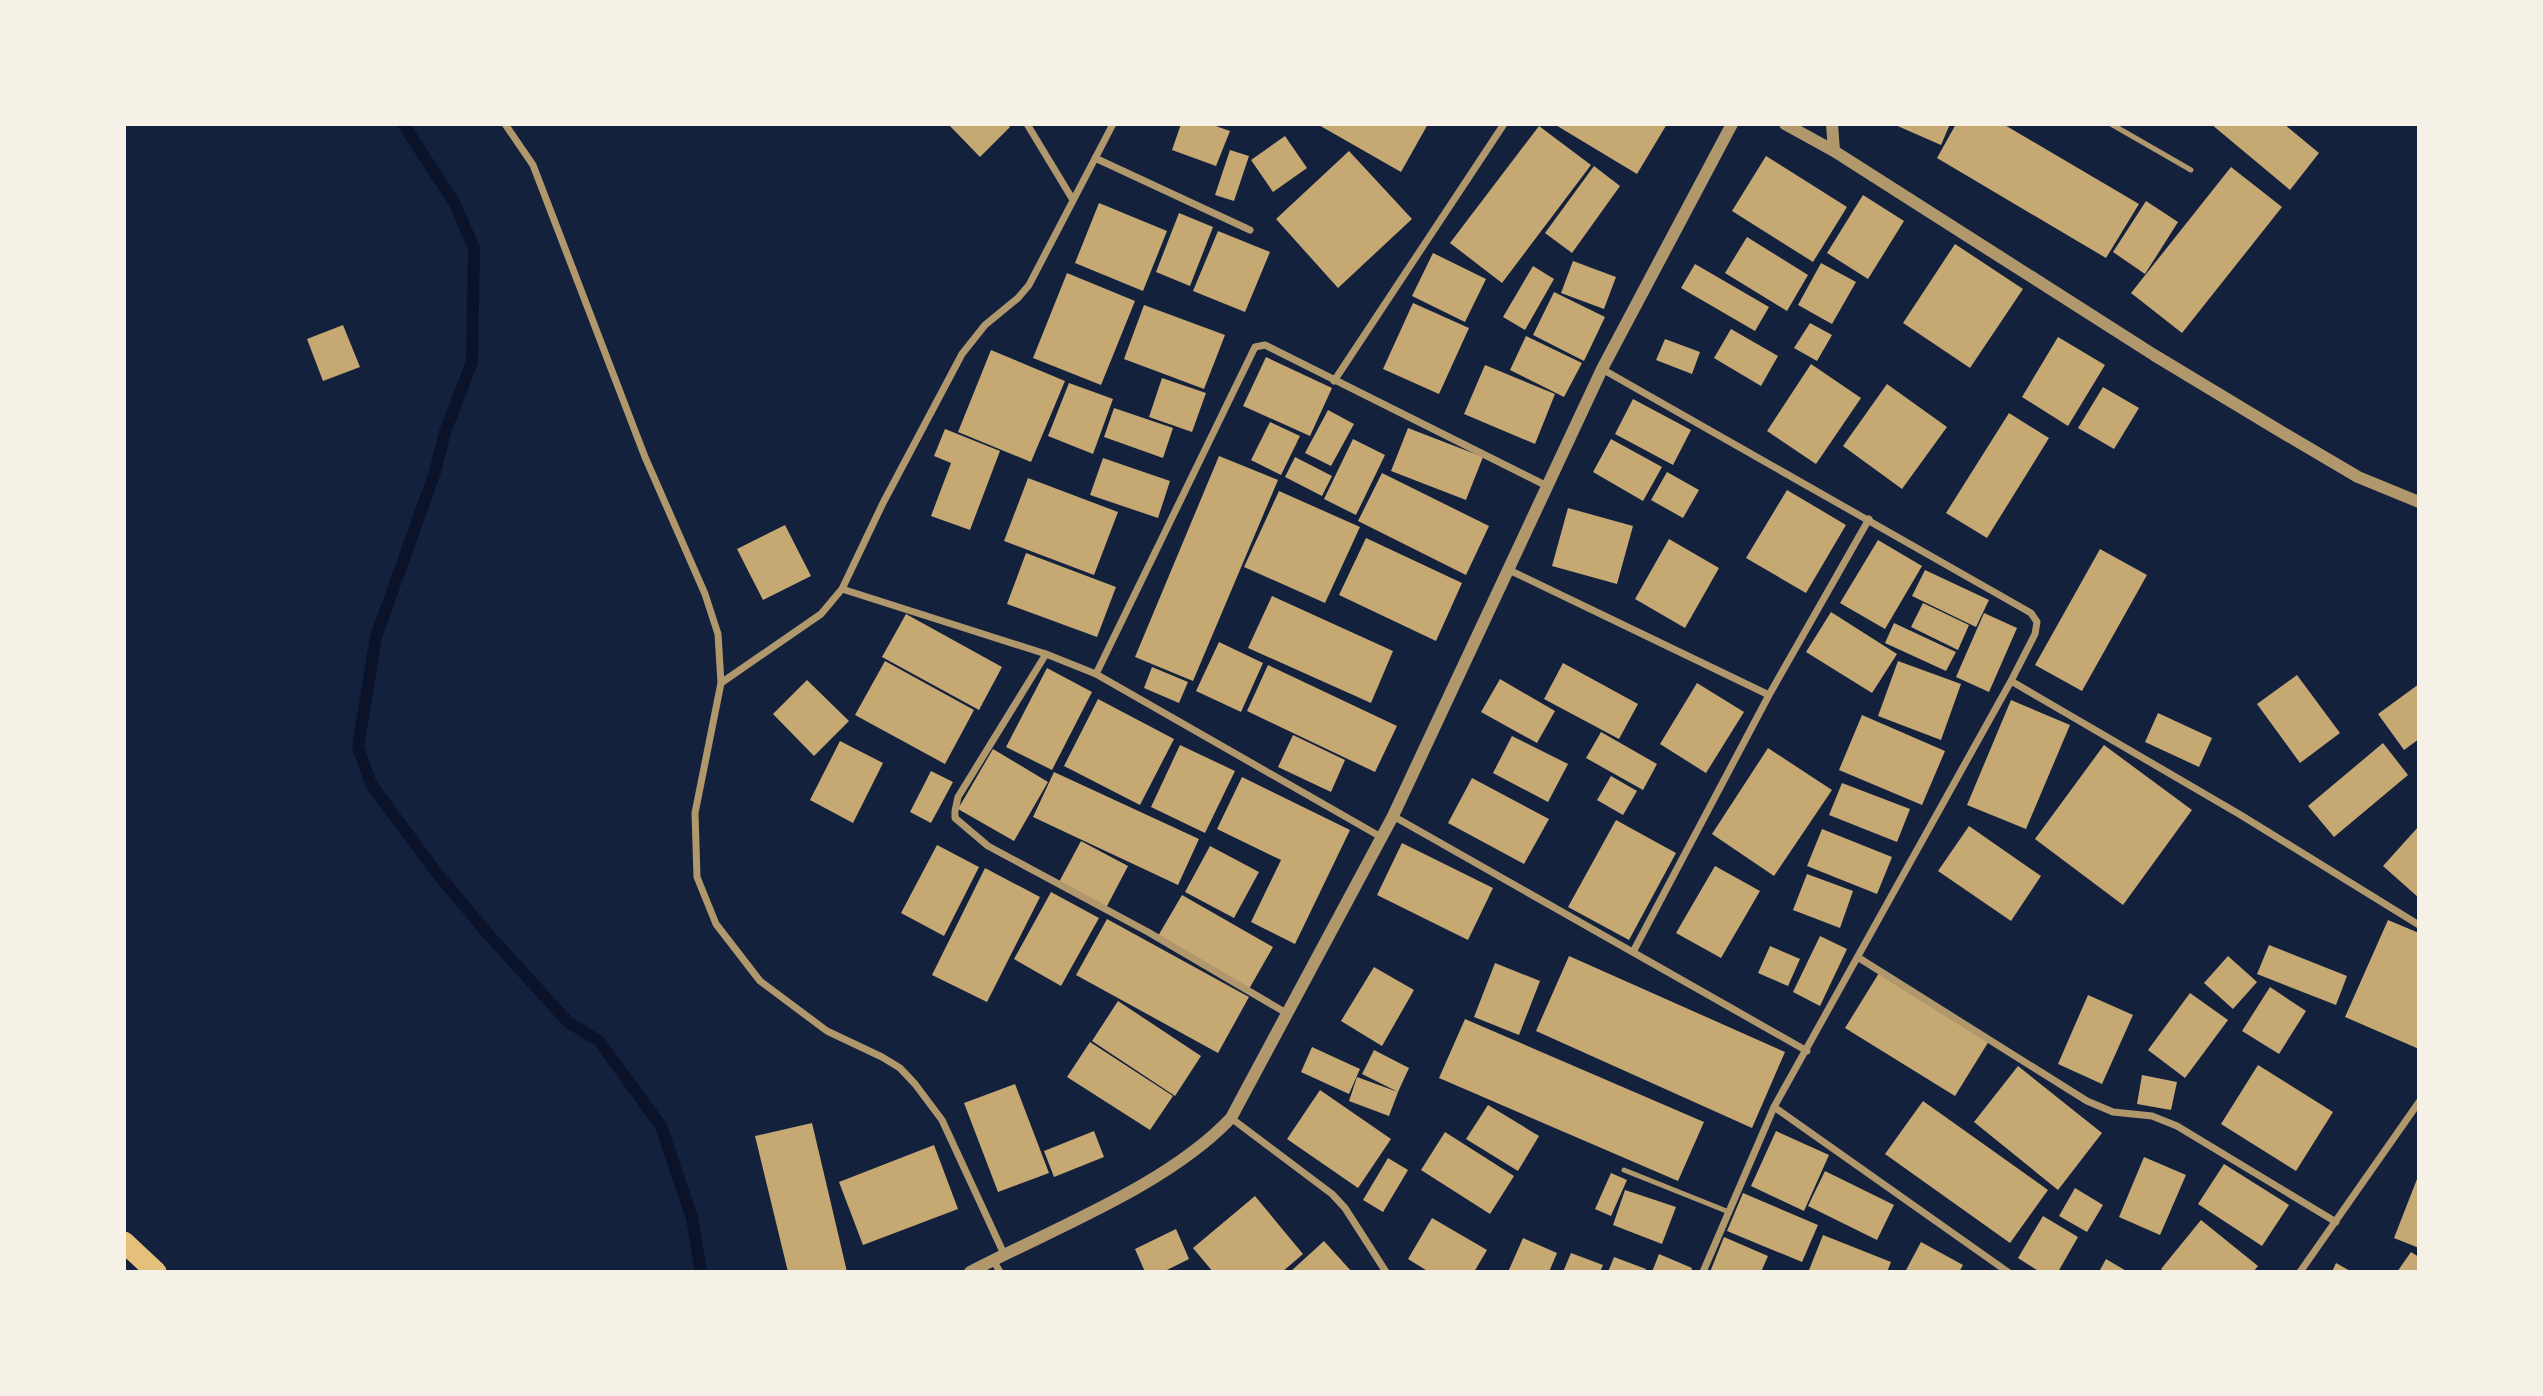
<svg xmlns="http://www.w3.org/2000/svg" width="2543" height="1396" viewBox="0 0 2543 1396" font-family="'Roboto Condensed',sans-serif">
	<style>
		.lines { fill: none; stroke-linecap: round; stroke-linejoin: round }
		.stream { stroke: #0b132b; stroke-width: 12 }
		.building { fill: #c6a872 }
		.service { stroke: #b1986c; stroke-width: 5 }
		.minor { stroke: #b1986c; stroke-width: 7 }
		.tertiary { stroke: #b1986c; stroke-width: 12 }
		.motorway { stroke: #e5c07b; stroke-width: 21 }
	</style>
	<rect width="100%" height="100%" fill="#14213d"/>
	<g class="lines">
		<path class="stream" d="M403,124L454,202L474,248L472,362L445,432L435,472L376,637L358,747L371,784L436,872L488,934L568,1022L599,1041L661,1126L692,1218L701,1272"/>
	</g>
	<path class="building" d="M948,124H1007L1010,127L980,157Z
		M1181,124H1210L1230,131L1216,166L1172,150Z
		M1317,124H1428L1401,172Z
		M1554,124H1667L1637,174Z
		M1893,124H1950L1941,145Z
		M1956,124H2003L2139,204L2106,258L1937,158Z
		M2211,124H2284L2319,153L2290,190Z
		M1539,126L1591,165L1502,283L1450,243Z
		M1285,136L1307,168L1273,192L1251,160Z
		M1230,150L1249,156L1234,201L1215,195Z
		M1349,151L1412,219L1338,288L1276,219Z
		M1766,156L1847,207L1813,262L1732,211Z
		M1594,166L1620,186L1572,253L1545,233Z
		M2231,167L2282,207L2182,333L2131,293Z
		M1863,195L1904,221L1868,279L1827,253Z
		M2146,201L2178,222L2145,274L2113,252Z
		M1099,203L1167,231L1143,291L1075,263Z
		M1179,213L1213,227L1190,286L1156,272Z
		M1218,231L1270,252L1245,312L1193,291Z
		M1747,237L1808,275L1787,311L1725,273Z
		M1955,244L2023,289L1970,368L1903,323Z
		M1433,253L1486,279L1465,322L1412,296Z
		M1573,261L1616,277L1604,309L1561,293Z
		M1821,263L1856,282L1832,324L1798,305Z
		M1695,264L1769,307L1755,331L1681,288Z
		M1533,266L1554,279L1525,330L1503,317Z
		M1067,273L1135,301L1101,385L1033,358Z
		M1554,292L1605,317L1584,361L1533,335Z
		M1413,303L1469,328L1439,394L1383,369Z
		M1144,305L1225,335L1204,389L1124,359Z
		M1810,323L1832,335L1817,361L1794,348Z
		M343,325L360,367L323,381L307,339Z
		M1731,329L1778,356L1761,386L1714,358Z
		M1526,336L1582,363L1564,397L1510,370Z
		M2058,337L2105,365L2068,426L2022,397Z
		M1665,339L1700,352L1692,374L1656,360Z
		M991,350L1065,381L1031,462L958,432Z
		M1266,357L1332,388L1310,436L1243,406Z
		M1811,364L1861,398L1816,464L1767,431Z
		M1485,365L1555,394L1535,444L1464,414Z
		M1162,378L1206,393L1192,432L1149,417Z
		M1069,383L1113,399L1093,454L1048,436Z
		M1887,384L1947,427L1902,489L1843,446Z
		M2103,387L2139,408L2114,449L2078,428Z
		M1633,399L1691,430L1673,465L1615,434Z
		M1114,408L1173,428L1163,458L1104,437Z
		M1328,410L1354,424L1331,466L1305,453Z
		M2009,413L2049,438L1987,538L1946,513Z
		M1270,422L1300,436L1281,475L1251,460Z
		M1408,428L1483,457L1466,500L1391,471Z
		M945,429L1000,451L970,530L931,516L951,463L934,456Z
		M1353,439L1385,455L1356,515L1324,499Z
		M1611,439L1662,467L1643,501L1593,472Z
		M1219,456L1278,480L1193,681L1135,657Z
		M1295,457L1332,476L1322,496L1285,477Z
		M1103,458L1170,481L1158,518L1090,495Z
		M1667,472L1699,490L1683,518L1651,500Z
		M1382,473L1489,526L1466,575L1358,521Z
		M1028,478L1118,512L1094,575L1004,541Z
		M1787,490L1846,525L1806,593L1746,558Z
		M1279,491L1360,527L1325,603L1244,567Z
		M1568,508L1633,526L1617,584L1552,566Z
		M785,525L811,576L763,600L737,549Z
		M1366,538L1462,583L1436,641L1339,595Z
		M1669,539L1719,568L1685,628L1635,599Z
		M1878,540L1922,566L1885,629L1840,603Z
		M2100,549L2147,575L2082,691L2035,665Z
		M1026,553L1116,587L1097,637L1007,604Z
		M1925,570L1989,600L1976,627L1912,596Z
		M1272,596L1393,651L1371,703L1248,648Z
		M1923,603L1969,625L1958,650L1911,627Z
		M1831,612L1897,654L1872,693L1806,652Z
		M1984,613L2017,628L1989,692L1956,677Z
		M906,614L1002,667L979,710L882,657Z
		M1894,623L1956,652L1946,671L1885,643Z
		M1219,642L1263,663L1241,712L1196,691Z
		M885,661L974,710L945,764L855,715Z
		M1898,661L1961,684L1941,740L1878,716Z
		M1563,663L1638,704L1619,739L1544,699Z
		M1268,665L1397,726L1375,772L1247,711Z
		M1152,667L1188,682L1179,703L1144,688Z
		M1047,668L1092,692L1052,770L1006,747Z
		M2297,675L2340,733L2300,763L2257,704Z
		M1500,679L1555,711L1537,743L1481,712Z
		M807,680L849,721L814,756L773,714Z
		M1697,683L1744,712L1706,773L1660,744Z
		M2419,684V739L2404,750L2378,714Z
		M1098,699L1174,739L1140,805L1064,766Z
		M2011,700L2070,725L2026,829L1967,805Z
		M2158,713L2212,738L2199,767L2145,742Z
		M1862,715L1945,751L1922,805L1839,770Z
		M1601,732L1657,764L1643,790L1586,758Z
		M1293,735L1345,760L1331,792L1278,767Z
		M1512,736L1568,764L1548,802L1493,773Z
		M840,741L883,763L853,823L810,800Z
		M2383,743L2408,775L2334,837L2308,806Z
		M1180,745L1235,771L1205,833L1151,807Z
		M2104,745L2192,810L2123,905L2035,839Z
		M1768,748L1832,790L1774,876L1712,834Z
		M993,749L1048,782L1014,841L958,809Z
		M931,771L953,782L931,823L910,812Z
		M1054,772L1199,839L1178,885L1033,817Z
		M1611,776L1637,791L1623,815L1597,800Z
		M1242,777L1350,830L1295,944L1251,922L1281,860L1217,829Z
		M1472,778L1549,819L1524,864L1448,823Z
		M1842,783L1910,809L1897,842L1829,815Z
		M1616,820L1676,853L1629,940L1568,907Z
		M1969,826L2041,876L2011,921L1938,871Z
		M2419,826V898L2383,866Z
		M1822,829L1892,857L1877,894L1807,866Z
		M1081,841L1128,866L1106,908L1059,882Z
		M1402,843L1493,888L1468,940L1377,895Z
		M937,845L979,867L944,936L901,913Z
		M1210,846L1259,872L1234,918L1185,892Z
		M1715,866L1760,891L1721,958L1676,933Z
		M985,868L1040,897L987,1002L932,975Z
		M1807,874L1853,891L1840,928L1793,910Z
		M1051,892L1099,918L1061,986L1014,959Z
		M1182,895L1273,947L1249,989L1158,936Z
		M1107,919L1249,997L1218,1053L1076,975Z
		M2388,920L2419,933V1049L2345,1017Z
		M1820,936L1847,949L1820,1006L1793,992Z
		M2269,945L2347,976L2336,1005L2257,974Z
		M1770,946L1800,959L1788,986L1758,973Z
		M1569,956L1785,1052L1752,1128L1536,1031Z
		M2228,956L2257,982L2233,1009L2204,983Z
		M1495,963L1540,981L1519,1035L1474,1017Z
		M1374,967L1414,990L1382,1046L1341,1021Z
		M1879,973L1989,1041L1955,1096L1845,1028Z
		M2270,987L2306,1011L2279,1054L2242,1031Z
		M2190,993L2228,1020L2185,1078L2148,1050Z
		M2088,995L2133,1015L2102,1084L2058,1064Z
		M1118,1001L1201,1056L1175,1096L1092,1041Z
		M1465,1019L1704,1122L1678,1181L1439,1078Z
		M1090,1042L1173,1096L1150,1130L1067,1077Z
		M1312,1047L1360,1069L1349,1094L1301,1072Z
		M1374,1050L1409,1068L1398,1092L1362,1074Z
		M2258,1065L2333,1112L2296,1171L2221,1124Z
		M2018,1066L2102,1133L2058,1190L1974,1122Z
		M2142,1075L2177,1082L2171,1110L2137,1104Z
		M1357,1077L1398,1092L1389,1116L1349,1101Z
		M1015,1084L1049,1173L998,1192L964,1103Z
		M1320,1090L1391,1139L1358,1188L1287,1139Z
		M1923,1101L2048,1190L2010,1243L1885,1154Z
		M1488,1105L1539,1136L1518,1171L1466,1139Z
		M812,1123L829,1195L847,1272H788L755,1136Z
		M1094,1131L1104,1157L1054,1177L1044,1151Z
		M1776,1131L1829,1155L1804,1211L1751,1186Z
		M1445,1132L1514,1176L1490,1214L1421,1170Z
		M934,1145L958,1209L863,1245L839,1182Z
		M2144,1157L2186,1175L2160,1235L2119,1217Z
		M1388,1158L1408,1170L1383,1212L1363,1200Z
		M2224,1164L2289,1205L2262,1246L2198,1204Z
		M1825,1171L1894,1205L1877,1240L1808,1206Z
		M1611,1173L1627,1180L1611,1216L1595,1209Z
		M2419,1174V1248L2394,1238Z
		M2075,1188L2103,1205L2087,1232L2059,1216Z
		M1625,1190L1676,1207L1662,1244L1613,1225Z
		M1743,1193L1818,1225L1802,1262L1727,1231Z
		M1255,1196L1303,1254L1282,1272H1213L1193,1248Z
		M2043,1216L2078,1237L2058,1272H2040L2018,1258Z
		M1432,1218L1487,1250L1474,1272H1429L1408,1259Z
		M2201,1220L2258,1266L2253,1272H2165L2161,1269Z
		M1176,1229L1189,1259L1163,1272H1145L1135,1249Z
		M1823,1235L1891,1262L1887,1272L1809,1270Z
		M1724,1237L1768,1256L1761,1272H1710Z
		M1523,1238L1557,1253L1549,1272H1508Z
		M1324,1241L1352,1272H1290Z
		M1921,1242L1963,1265L1959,1272H1905Z
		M2411,1252L2419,1257V1272H2397Z
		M1571,1253L1603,1265L1600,1272H1563Z
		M1659,1254L1692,1268L1691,1272H1652Z
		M1614,1257L1646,1269L1645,1272H1608Z
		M2106,1259L2128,1272H2099Z
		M2336,1263L2352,1272H2332Z"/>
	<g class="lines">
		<path class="service" d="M2111,124L2191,170
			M1624,1170L1729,1212"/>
		<path class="minor" d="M505,124L533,165L645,457L705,594L718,634L721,683L695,813L697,877L716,924L760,981L827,1031L882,1057L900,1068L915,1084L942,1120L1004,1254
			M1027,124L1073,200
			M1113,124L1029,285L1018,298L985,325L962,354L883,503L842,589L1046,654L1096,674L1381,837
			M1095,158L1250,230
			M1602,369L2031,613L2037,622L2035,634L2011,681L1774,1107L1703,1272
			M1334,381L1504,124
			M1509,570L1769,695L1869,519
			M1046,654L958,797L955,811V818L988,846L1148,932L1288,1014
			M1096,674L1255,347L1265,345L1547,486
			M2011,681L2239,814L2419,925
			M721,683L821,614L842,589
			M1393,816L1807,1051
			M1633,952L1769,695
			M1859,958L2087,1101L2113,1112L2152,1116L2177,1126L2336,1222
			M1774,1107L2008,1272
			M1231,1118L1332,1194L1345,1208L1386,1272
			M993,1260L1000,1272
			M2300,1272L2419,1102"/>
		<path class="tertiary" d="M1785,124L1834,151L2154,355L2285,434L2358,477L2419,502
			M1832,124L1834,151
			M970,1272C1052,1229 1168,1185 1231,1118L1393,816L1602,369L1732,124"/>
		<path class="motorway" d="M124,1242L156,1272"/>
	</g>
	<rect width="2543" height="1396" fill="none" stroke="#f6f1e7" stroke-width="252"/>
</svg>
